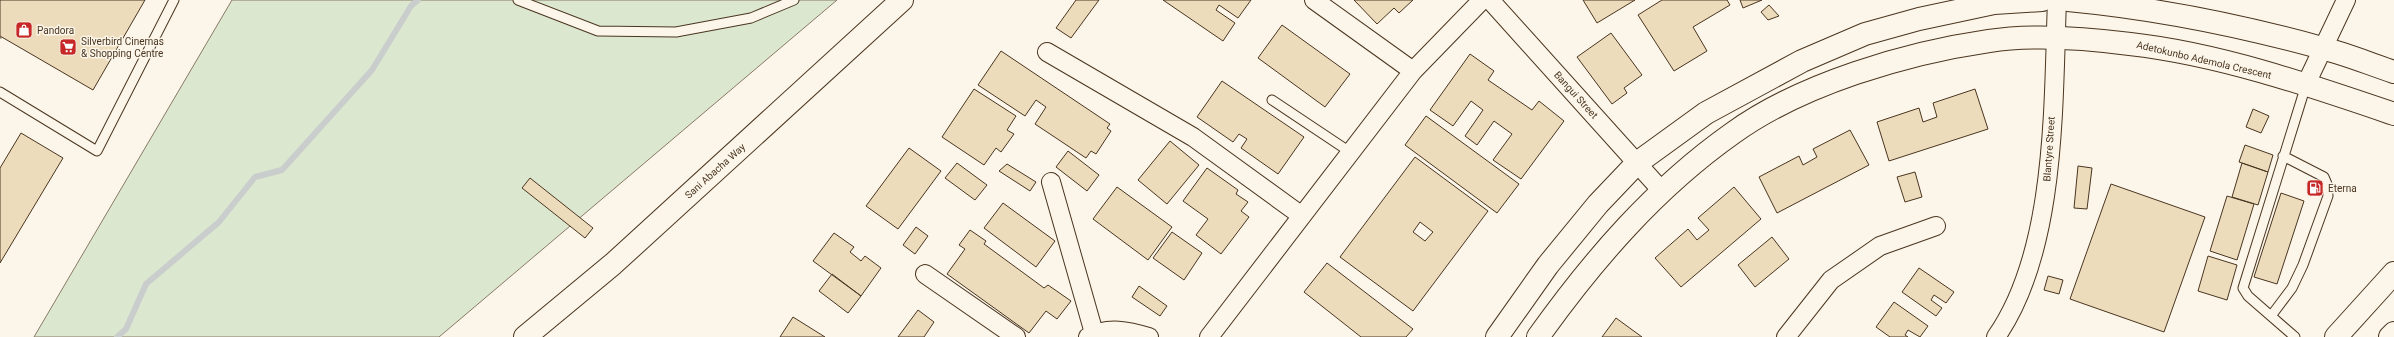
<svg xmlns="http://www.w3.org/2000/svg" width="2394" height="337" viewBox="0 0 2394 337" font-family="Roboto,sans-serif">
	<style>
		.green { fill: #dce7d0; stroke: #887966 }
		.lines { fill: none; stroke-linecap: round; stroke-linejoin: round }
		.stream { stroke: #c9cecd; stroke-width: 6 }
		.building { fill: #ecdcbc; stroke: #4a3520; fill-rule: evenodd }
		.service-casing { stroke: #4a3520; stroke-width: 11 }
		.minor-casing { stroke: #4a3520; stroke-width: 20 }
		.secondary-casing { stroke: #4a3520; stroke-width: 24 }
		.motorway-casing { stroke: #4a3520; stroke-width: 24 }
		.path { stroke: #7f6f5c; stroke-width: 2.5; stroke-dasharray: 3 2; stroke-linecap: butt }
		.service { stroke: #fbf6e9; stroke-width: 9 }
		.minor { stroke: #fbf6e9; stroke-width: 18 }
		.secondary { stroke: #fbf6e9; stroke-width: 22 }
		.motorway { stroke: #fbf6e9; stroke-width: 22 }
		.labels { text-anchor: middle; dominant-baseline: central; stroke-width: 3; stroke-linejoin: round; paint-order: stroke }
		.poi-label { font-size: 10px; fill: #4a3520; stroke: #fbf6e9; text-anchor: start }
		.street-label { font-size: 10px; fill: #4a3520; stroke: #fbf6e9 }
	</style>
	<rect width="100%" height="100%" fill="#fbf6e9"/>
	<path class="green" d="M232,0H837L439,337H34Z"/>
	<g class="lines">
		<path class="stream" d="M117,337L126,329L146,284L219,222L255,177L282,170L372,70L411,6L418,0"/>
	</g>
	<path class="building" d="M0,0H145L93,90L0,36Z
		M1076,0H1099L1071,38L1056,28Z
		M1163,0H1251L1238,18L1219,5L1216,10L1235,23L1223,41Z
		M1354,0H1413L1399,13L1394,8L1377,24Z
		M1583,0H1635L1597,23Z
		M1662,0H1727L1730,5L1693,27L1707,51L1674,71L1638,15Z
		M1740,0H1762L1743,8Z
		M1769,5L1779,16L1768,20L1761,12Z
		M1282,25L1350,74L1325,107L1258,58Z
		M1611,33L1642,75L1624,88L1627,93L1612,104L1577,57Z
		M1001,51L1110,124L1107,128L1111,131L1096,154L1091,151L1086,158L1035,124L1046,107L1036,100L1025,116L978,85Z
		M1470,54L1494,71L1488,80L1532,110L1539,101L1564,121L1521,179L1493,160L1512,134L1494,121L1477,145L1465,136L1483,110L1471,101L1453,126L1430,110Z
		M1222,81L1304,137L1278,174L1241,148L1247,139L1239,134L1233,142L1197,117Z
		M974,89L1016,116L1007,130L1014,134L1001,152L996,148L984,165L942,137Z
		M1975,89L1988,129L1889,161L1877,122L1919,108L1923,122L1937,117L1933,103Z
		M2253,109L2269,116L2261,133L2246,127Z
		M1426,116L1519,184L1497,213L1405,145Z
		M1850,130L1869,165L1777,213L1759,177L1799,156L1803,165L1817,157L1813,149Z
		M21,133L63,158L0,263V168Z
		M1170,141L1199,165L1167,204L1138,180Z
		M2245,145L2273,155L2268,172L2239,162Z
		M909,148L941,171L898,229L866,206Z
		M1068,151L1099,175L1087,191L1056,167Z
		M1415,157L1488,211L1413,311L1340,257ZM1420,222L1433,232L1425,241L1413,232Z
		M957,163L987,185L975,200L945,178Z
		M2242,163L2268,172L2258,205L2232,197Z
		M1007,164L1036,182L1030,191L999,171Z
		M2078,166L2092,168L2087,209L2074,208Z
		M1207,168L1238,190L1236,194L1248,202L1241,211L1249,217L1221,254L1196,235L1208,219L1183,201Z
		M1915,172L1922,197L1905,202L1897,177Z
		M530,178L593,228L585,238L522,188Z
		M2111,184L2205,217L2164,332L2070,299Z
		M1117,187L1172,227L1148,260L1093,219Z
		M1734,187L1761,219L1681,287L1655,258L1688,229L1697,240L1709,230L1698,218Z
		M2281,193L2304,201L2277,284L2254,277Z
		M2227,196L2254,204L2237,260L2210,251Z
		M1003,203L1055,241L1036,267L984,228Z
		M916,227L928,236L915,254L903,245Z
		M970,230L986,241L984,244L1044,288L1048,285L1071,301L1057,319L1046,311L1029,333L947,274L965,249L959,245Z
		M1172,232L1202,253L1184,280L1153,258Z
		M834,233L854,247L850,252L861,261L865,256L881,268L861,296L813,261Z
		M1772,237L1789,259L1755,287L1738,265Z
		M2208,256L2237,265L2227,300L2198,291Z
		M1327,263L1413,329L1406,337H1361L1304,292Z
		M1919,268L1954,292L1946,303L1934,295L1931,300L1942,308L1936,316L1902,292Z
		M832,274L861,296L848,313L819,291Z
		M2048,276L2063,280L2059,294L2044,290Z
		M1139,286L1167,306L1160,316L1132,297Z
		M1894,302L1928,326L1920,337L1908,330L1905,335L1908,337H1890L1876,327Z
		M918,310L934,322L924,337H898Z
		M793,317L825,337H780Z
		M1616,318L1642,337H1602Z"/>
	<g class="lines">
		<g class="service-casing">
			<path id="service" d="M518,0L598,31L676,32L751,18L794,0
				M0,92L97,151L174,0
				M1272,100L1350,152
				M2271,316L2292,288L2303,265L2328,196L2327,184L2324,177L2283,156
				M2295,337L2248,296L2243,288L2306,85"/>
		</g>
		<g class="minor-casing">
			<path id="minor" d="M1314,0L1413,71
				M1490,0L1662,191
				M1047,52L1193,137L1302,216
				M2306,84L2346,0
				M1051,182L1094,333
				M925,274L1016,337
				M1088,337C1108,326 1129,331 1149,337
				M1209,337L1413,71L1482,0
				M1786,337L1831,280L1880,246L1936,226
				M1996,337C2057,250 2053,103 2057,0"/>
		</g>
		<g class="secondary-casing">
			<path id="secondary" d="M2068,0C2153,8 2239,25 2322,48C2346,54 2370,64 2394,72
				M1497,337L1548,265L1598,204L1637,163L1706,113L1802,61L1865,34L1919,19L1994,3L2042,0
				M1538,337C1593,260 1655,188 1733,133C1801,84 1906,53 1989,41C2034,34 2084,38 2130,44C2219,54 2309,85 2394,114
				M2336,337L2394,273
				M2390,337L2394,333"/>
		</g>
		<g class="motorway-casing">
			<path id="motorway" d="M525,337L613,264L902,0"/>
		</g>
		<path class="path" d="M0,38L1,37"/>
		<use href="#service" class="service"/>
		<use href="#minor" class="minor"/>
		<use href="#secondary" class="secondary"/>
		<use href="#motorway" class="motorway"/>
	</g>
	<defs>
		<g id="shop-square" transform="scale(0.9)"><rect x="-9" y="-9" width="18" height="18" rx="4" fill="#c62828" stroke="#fbf6e9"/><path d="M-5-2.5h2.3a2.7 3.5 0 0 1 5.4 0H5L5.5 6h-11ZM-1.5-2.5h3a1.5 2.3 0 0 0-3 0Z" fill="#fff"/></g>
		<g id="supermarket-square" transform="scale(0.9)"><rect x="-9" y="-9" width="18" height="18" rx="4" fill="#c62828" stroke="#fbf6e9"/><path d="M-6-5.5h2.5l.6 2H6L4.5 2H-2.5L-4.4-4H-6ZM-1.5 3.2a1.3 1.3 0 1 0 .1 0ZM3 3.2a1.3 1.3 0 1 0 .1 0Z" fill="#fff"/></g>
		<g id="fuel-square" transform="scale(0.9)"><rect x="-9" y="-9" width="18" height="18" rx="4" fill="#c62828" stroke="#fbf6e9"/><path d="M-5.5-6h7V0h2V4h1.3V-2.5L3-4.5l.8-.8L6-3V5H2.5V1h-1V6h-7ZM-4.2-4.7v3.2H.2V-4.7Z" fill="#fff"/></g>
	</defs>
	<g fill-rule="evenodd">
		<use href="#shop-square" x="24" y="30"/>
		<use href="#supermarket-square" x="68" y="47"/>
		<use href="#fuel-square" x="2315" y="188"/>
	</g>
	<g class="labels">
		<g class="poi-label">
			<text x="37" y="30">Pandora</text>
			<text x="81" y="41">Silverbird Cinemas<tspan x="81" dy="12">&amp; Shopping Centre</tspan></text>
			<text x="2328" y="188">Eterna</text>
		</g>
		<g class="street-label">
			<text transform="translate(2204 60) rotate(13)">Adetokunbo Ademola Crescent</text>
			<text transform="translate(1576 95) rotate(48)">Bangui Street</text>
			<text transform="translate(2049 149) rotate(-86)">Blantyre Street</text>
			<text transform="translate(715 171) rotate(-42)">Sani Abacha Way</text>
		</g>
	</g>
</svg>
